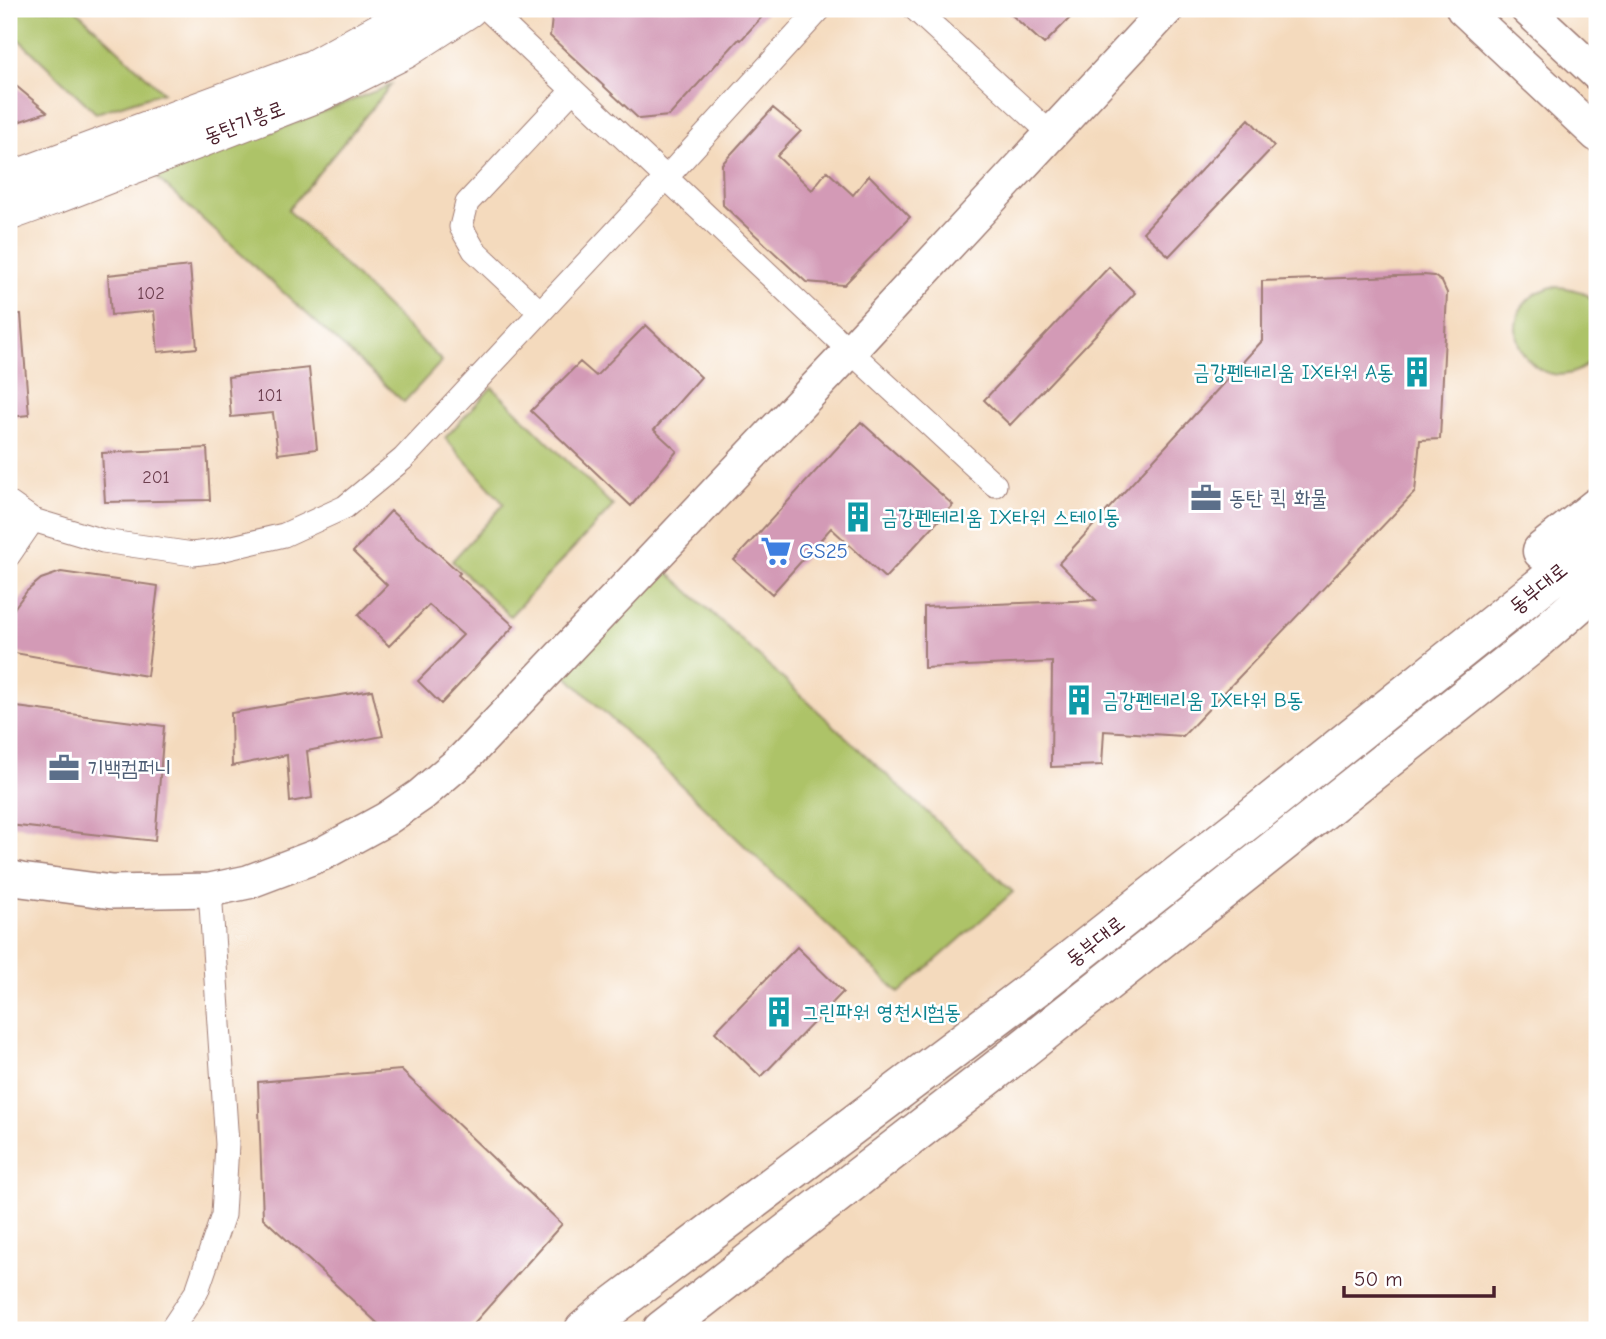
<svg xmlns="http://www.w3.org/2000/svg" width="1606" height="1339" viewBox="0 0 1606 1339" font-family="'Comic Neue','Poor Story',sans-serif">
	<style>
		.green { fill: #adc367; stroke: #7c7149; stroke-width: 2 }
		.building { fill: #d39ab6 }
		.lines { fill: none; stroke-linecap: round; stroke-linejoin: round }
		.street-casing { stroke: #9f7c74; stroke-width: 25 }
		.secondary-casing { stroke: #9f7c74; stroke-width: 36 }
		.primary-casing { stroke: #9f7c74; stroke-width: 39 }
		.highway-casing { stroke: #9f7c74; stroke-width: 41 }
		.street { stroke: #fff; stroke-width: 23 }
		.secondary { stroke: #fff; stroke-width: 33 }
		.primary { stroke: #fff; stroke-width: 37 }
		.highway { stroke: #fff; stroke-width: 38 }
		.labels { text-anchor: middle; dominant-baseline: central; stroke-width: 5; stroke-linejoin: round; paint-order: stroke }
		.number-label { font-size: 18px; fill: #6c3e4e }
		.street-label { font-size: 21px; fill: #4a1f2b; stroke: #fff }
		.culture-label { font-size: 21px; fill: #0d838f; stroke: #fff; text-anchor: start }
		.service-label { font-size: 21px; fill: #4e5e75; stroke: #fff; text-anchor: start }
		.shop-label { font-size: 21px; fill: #366cbe; stroke: #fff; text-anchor: start }
	</style>
	<rect width="100%" height="100%" fill="#fff"/>
	<filter id="ink" filterUnits="userSpaceOnUse"><feTurbulence type="fractalNoise" baseFrequency=".0143" numOctaves="2"/><feDisplacementMap in="SourceGraphic" scale="14" xChannelSelector="R" yChannelSelector="G"/><feConvolveMatrix kernelMatrix="1 2 1 2 8 2 1 2 1" color-interpolation-filters="sRGB"/></filter>
	<filter id="wash" filterUnits="userSpaceOnUse"><feTurbulence type="fractalNoise" baseFrequency=".00686" numOctaves="4" result="noise"/><feDisplacementMap in="SourceGraphic" scale="28" xChannelSelector="R" yChannelSelector="G"/><feGaussianBlur stdDeviation="1.57" result="paint"/><feColorMatrix in="noise" values="0 0 0 0 0 0 0 0 0 0 0 0 0 0 0 0 0 1.4 0 .05"/><feComposite in="paint" operator="in"/></filter>
	<g filter="url(#wash)">
		<rect width="100%" height="100%" fill="#f4dabd"/>
		<path class="green" d="M9,9H75L163,92L96,113L9,30Z
			M391,85L288,210L442,361L404,402L156,177Z
			M1552,287C1567,287 1594,291 1597,310C1600,324 1597,341 1597,355C1547,413 1482,328 1537,293C1541,291 1547,289 1552,287Z
			M492,387L613,506L510,616L452,561L504,504L445,438Z
			M656,561L1013,892L899,993L560,670Z"/>
		<g id="blocks">
			<path class="building" d="M553,9H769L741,40L739,39L669,116L639,119L550,36Z
				M1005,9H1079L1044,44Z
				M9,80L47,112L9,125Z
				M773,108L801,131L777,156L812,190L827,171L853,195L869,175L910,217L844,285L806,282L723,205L722,164Z
				M1249,119L1274,146L1169,256L1143,232Z
				M190,266L197,348L158,352L154,311L111,315L108,275Z
				M1109,267L1135,293L1010,425L984,400Z
				M1424,275L1434,276L1442,282L1447,293L1440,439L1420,440L1415,492L1183,736L1104,731L1102,765L1051,767L1052,662L924,668V607L1096,600L1059,563L1262,341V281Z
				M9,314H21L29,415L9,417Z
				M646,325L701,377L654,430L677,451L631,506L531,411L580,362L596,376Z
				M309,368L317,449L278,454L273,413L231,417L228,377Z
				M861,422L953,505L885,578L831,528L772,594L734,560Z
				M207,448L210,500L105,502L102,453Z
				M391,511L460,573L458,575L514,626L441,704L418,681L463,635L429,605L389,646L358,615L387,585L353,552Z
				M61,572L158,586L147,676L9,652V619L15,607L27,591L41,579Z
				M372,690L383,736L307,751L312,798L290,802L287,755L232,766L231,713Z
				M9,706L164,726L155,841L9,825Z
				M797,947L843,992L761,1077L715,1032Z
				M401,1070L562,1224L468,1330H385L263,1218L258,1082Z"/>
		</g>
	</g>
	<g filter="url(#ink)">
		<use href="#blocks" fill-opacity="0" stroke="#9f7c74" stroke-width="2"/>
		<g class="lines">
			<g class="street-casing">
				<path id="street" d="M487,9L850,351L995,485
					M915,9L1051,134
					M540,312L474,250L461,227L467,203L573,90
					M9,503L33,520L103,541L193,554L216,551L284,535L345,507L403,459L666,178L820,9
					M9,555L33,520
					M171,1330L197,1291L223,1215L227,1144L210,890"/>
			</g>
			<g class="secondary-casing">
				<path id="secondary" d="M1463,9L1597,135
					M1527,9L1597,74
					M9,877L21,880L112,892L210,890L248,882L322,854L386,819L421,795L463,759L850,351L1167,9"/>
			</g>
			<g class="primary-casing">
				<path id="primary" d="M9,181L314,68L421,9
					M9,212L56,195L319,93L405,50L468,9"/>
			</g>
			<g class="highway-casing">
				<path id="highway" d="M1542,551L1597,507
					M584,1330L604,1313L1040,984L1262,809L1597,541
					M662,1330L995,1071L1529,647L1597,588"/>
			</g>
			<use href="#street" class="street"/>
			<use href="#secondary" class="secondary"/>
			<use href="#primary" class="primary"/>
			<use href="#highway" class="highway"/>
		</g>
	</g>
	<defs>
		<g id="building-bare" transform="scale(2.415)"><path d="M-4-6H4V6H1V3H-1V6H-4ZM-2.5-4.3h1.7v1.8h-1.7ZM.8-4.3h1.7v1.8H.8ZM-2.5-1h1.7V.8h-1.7ZM.8-1h1.7V.8H.8Z" fill="#0f9aa8" stroke="#fff" stroke-width="2.5" paint-order="stroke"/></g>
		<g id="office-bare" transform="scale(2.415)"><path d="M-6-3h4V-5.5h4V-3h4V5H-6ZM-1-4.5V-3h2v-1.5ZM-6 0V1H6V0Z" fill="#5c6f8a" stroke="#fff" stroke-width="2.5" paint-order="stroke"/></g>
		<g id="supermarket-bare" transform="scale(2.415)"><path d="M-6-5.5h2.5l.6 2H6L4.5 2H-2.5L-4.4-4H-6ZM-1.5 3.2a1.3 1.3 0 1 0 .1 0ZM3 3.2a1.3 1.3 0 1 0 .1 0Z" fill="#3f7fe0" stroke="#fff" stroke-width="2.5" paint-order="stroke"/></g>
	</defs>
	<g fill-rule="evenodd">
		<use href="#building-bare" x="1417" y="372"/>
		<use href="#office-bare" x="1206" y="498"/>
		<use href="#building-bare" x="858" y="517"/>
		<use href="#supermarket-bare" x="776" y="551"/>
		<use href="#building-bare" x="1079" y="700"/>
		<use href="#office-bare" x="64" y="768"/>
		<use href="#building-bare" x="779" y="1012"/>
	</g>
	<g class="labels">
		<g class="number-label">
			<text x="151" y="293">102</text>
			<text x="270" y="395">101</text>
			<text x="156" y="477">201</text>
		</g>
		<g class="street-label">
			<text transform="translate(244 122) rotate(-21)">동탄기흥로</text>
			<text transform="translate(1538 588) rotate(-39)">동부대로</text>
			<text transform="translate(1095 941) rotate(-38)">동부대로</text>
		</g>
		<g class="culture-label">
			<text x="1394" y="372" text-anchor="end">금강펜테리움 IX타워 A동</text>
			<text x="881" y="517">금강펜테리움 IX타워 스테이동</text>
			<text x="1102" y="700">금강펜테리움 IX타워 B동</text>
			<text x="802" y="1012">그린파워 영천시험동</text>
		</g>
		<g class="service-label">
			<text x="1229" y="498">동탄 퀵 화물</text>
			<text x="87" y="768">기백컴퍼니</text>
		</g>
		<g class="shop-label">
			<text x="799" y="551">GS25</text>
		</g>
	</g>
	<rect width="1606" height="1339" fill="none" stroke="#fff" stroke-width="35"/>
	<path d="M1344 1286v10h150v-10" fill="none" stroke="#4a1f2b" stroke-width="3.5"/>
	<text x="1354" y="1286" font-size="21" fill="#4a1f2b" stroke="#ffffff" stroke-width="5" paint-order="stroke">50 m</text>
</svg>
